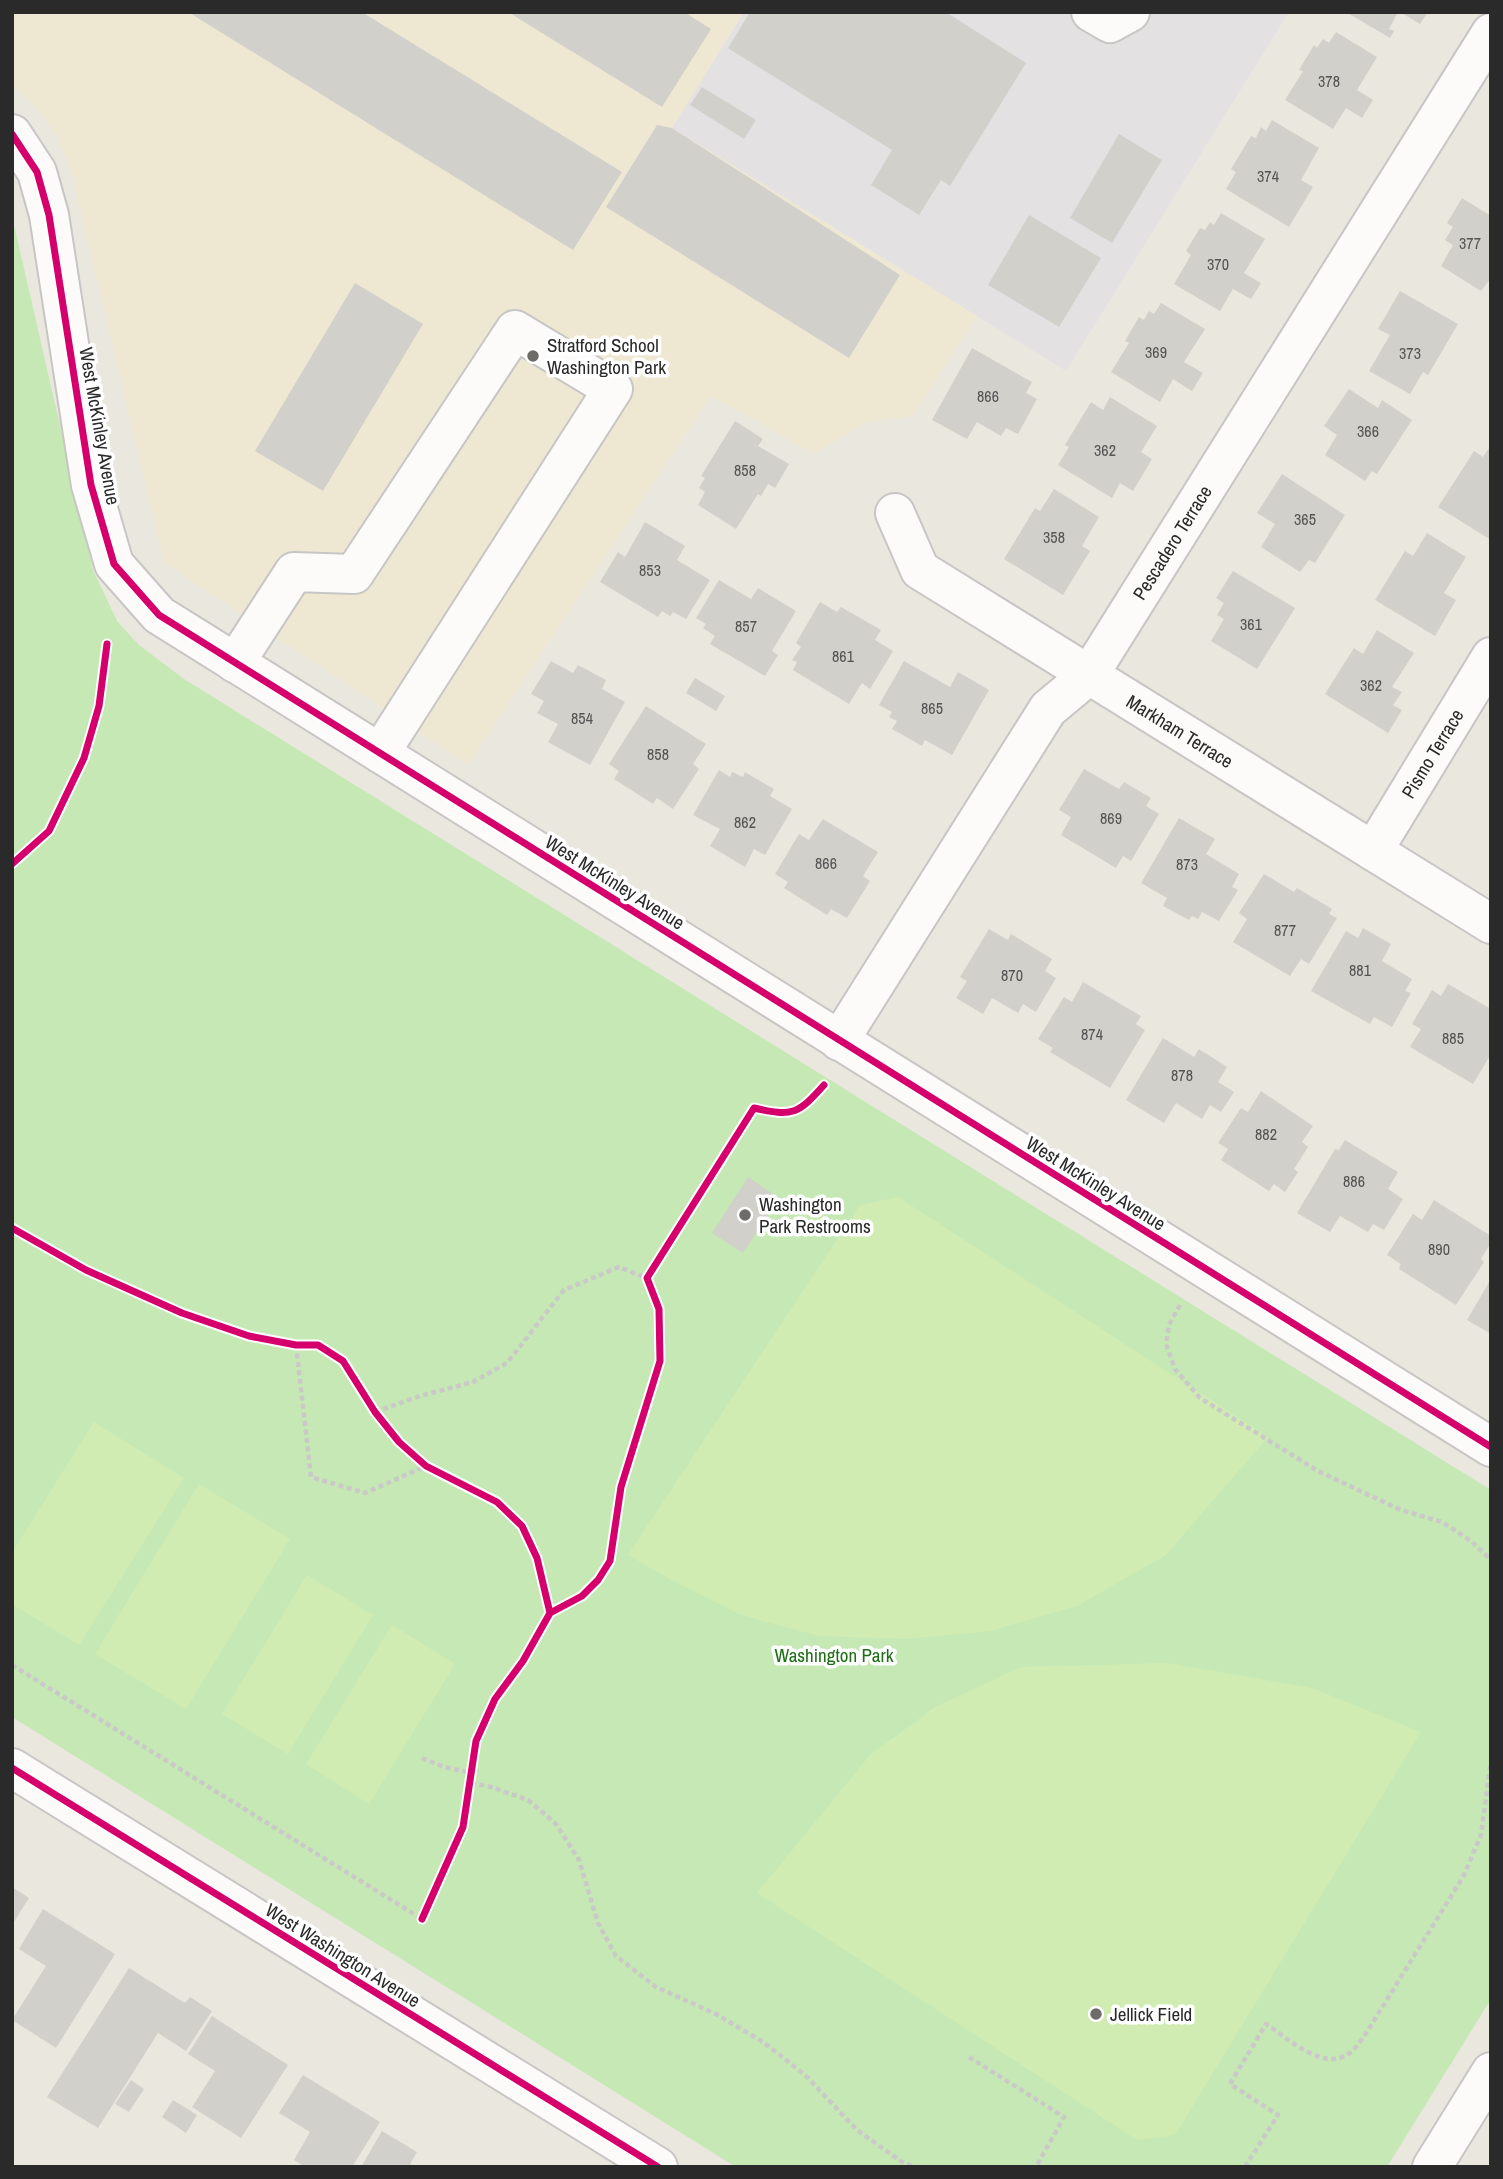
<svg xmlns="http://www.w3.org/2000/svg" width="1503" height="2179" viewBox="0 0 1503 2179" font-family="'Archivo Narrow',sans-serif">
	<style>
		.industrial { fill: #e4e1e3 }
		.education { fill: #eee8d3 }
		.green { fill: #c5e8b5 }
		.pitch { fill: #d1ecb2 }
		.building { fill: #d2d0cb }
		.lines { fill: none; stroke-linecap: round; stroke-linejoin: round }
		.minor-casing { stroke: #c7c6c5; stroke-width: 42 }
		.path { stroke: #cac9c8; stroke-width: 4.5; stroke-dasharray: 5 3.5; stroke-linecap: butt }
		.minor { stroke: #fcfbfa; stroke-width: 38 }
		.cycleway-casing { stroke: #fff; stroke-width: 11 }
		.cycleway { stroke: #d6006c; stroke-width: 7 }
		.poi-dot { fill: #6d6c69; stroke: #fff; stroke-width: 2.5 }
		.labels { text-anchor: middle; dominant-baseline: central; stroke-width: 7; stroke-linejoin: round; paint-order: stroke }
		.number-label { font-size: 16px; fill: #555453 }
		.poi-label { font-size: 19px; fill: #2a2a2a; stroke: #fff; text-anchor: start }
		.street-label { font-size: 19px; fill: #2a2a2a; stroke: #fff }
		.park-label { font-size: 19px; fill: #1d6e14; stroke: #fff }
	</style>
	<rect width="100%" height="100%" fill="#eae7df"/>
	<path class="industrial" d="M744,12H1289L1066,371L672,128Z"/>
	<path class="education" d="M12,12H744L672,128L977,316L913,416L866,422L814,454L711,396L468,765L164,563L70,167L57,137L36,107L12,85Z"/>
	<path class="green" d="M12,216L93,570L117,621L139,645L184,679L1491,1490V1999L1387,2167H736L12,1717Z"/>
	<path class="pitch" d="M898,1197L1268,1437L1166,1555L1077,1606L990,1631L907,1639L819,1636L741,1615L673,1581L628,1555L860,1205Z
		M94,1422L184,1478L79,1645L12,1604V1553Z
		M199,1484L290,1539L186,1709L95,1654Z
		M307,1575L373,1615L288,1754L222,1714Z
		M392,1625L455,1664L369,1804L306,1764Z
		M1168,1663L1312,1688L1421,1732L1175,2135L1137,2140L757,1893L870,1755L935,1707L1021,1667Z"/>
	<path class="building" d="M188,12H366L365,14L622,172L573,250Z
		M508,12H684L711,29L662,107Z
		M750,12H946L1026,63L950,186L941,180L919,215L871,185L892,150L728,48Z
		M1346,12H1398L1389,29L1394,31L1390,38Z
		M1400,12H1428L1420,24Z
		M1336,32L1377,57L1357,90L1373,100L1362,118L1346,108L1333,129L1285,100L1303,71L1299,70L1314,45L1317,48L1323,39L1329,43Z
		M702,87L756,120L744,139L690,105Z
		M1272,120L1319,148L1301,180L1313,187L1289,227L1226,189L1236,172L1231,169L1251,136L1256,138L1261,127L1266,131Z
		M657,125L672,128L900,275L849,358L606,207Z
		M1119,134L1162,160L1112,243L1070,218Z
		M1462,198L1491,216V278L1481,291L1441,266L1453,245L1445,240L1453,227L1447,223Z
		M1221,213L1265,239L1244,273L1261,283L1251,299L1233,289L1220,311L1174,284L1191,255L1186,251L1200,228L1205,230L1210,222L1214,225Z
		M1029,215L1101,258L1059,327L988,285Z
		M355,283L423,324L323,491L255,451Z
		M1400,291L1458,324L1428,375L1423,372L1410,394L1369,371L1390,335L1378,329Z
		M1161,303L1205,329L1184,362L1203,373L1192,391L1173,379L1160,402L1111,372L1129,343L1125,341L1139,317L1144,320L1149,311L1154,314Z
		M972,348L1032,382L1026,393L1037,399L1018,434L1006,428L1001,436L977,422L967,439L932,420Z
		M1349,389L1378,408L1382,400L1412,420L1377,474L1372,471L1365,481L1325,455L1337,435L1324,426Z
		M1110,397L1157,426L1141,452L1152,459L1133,491L1120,483L1112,498L1058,465L1069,447L1065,445L1091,402L1103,410Z
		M735,421L763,439L758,446L789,464L775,488L768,484L761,496L758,494L736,529L698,505L705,492L699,488L705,478L701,476Z
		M1491,445V540L1438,507L1474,451L1483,457Z
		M1282,474L1345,515L1315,563L1309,560L1300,572L1261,547L1275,524L1257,513Z
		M1054,489L1099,517L1082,546L1090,551L1063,595L1004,559L1035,508L1040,511Z
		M645,522L685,546L677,560L710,580L686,619L673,612L670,616L662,611L658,617L600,582L618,552L625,557Z
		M1427,533L1466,557L1444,593L1456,600L1435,636L1375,600L1405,551L1413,556Z
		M1233,571L1295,608L1257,669L1211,641L1224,619L1217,615L1224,603L1216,598Z
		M719,580L751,599L758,588L796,611L772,651L778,655L765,676L710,644L715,636L703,628L706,624L696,618Z
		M820,602L837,612L841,607L881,630L875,640L893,651L870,689L862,683L849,704L793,670L797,662L792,660L801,647L796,643Z
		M1377,630L1414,653L1392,687L1402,692L1393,705L1402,710L1388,733L1325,694L1354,648L1363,654Z
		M551,661L573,673L578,665L606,680L602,689L625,702L590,765L548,742L558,724L537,713L544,701L531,694Z
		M904,661L950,687L958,672L989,690L952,755L925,740L922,746L892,729L897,721L889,717L892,712L879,705Z
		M695,678L725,696L716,711L686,693Z
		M646,706L706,744L693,764L699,769L673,809L657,798L653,804L614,779L619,771L609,764Z
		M1084,769L1119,789L1124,782L1151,798L1146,806L1159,814L1131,861L1123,856L1116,868L1061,835L1071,817L1059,810Z
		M719,770L730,777L732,772L743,777L745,772L774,789L770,796L792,809L765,855L754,849L745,867L710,846L720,829L693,815Z
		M1179,818L1215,839L1206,854L1239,874L1232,887L1238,890L1219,921L1202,912L1198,919L1192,916L1189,920L1163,906L1167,898L1141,883Z
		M823,819L878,852L863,876L870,881L847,918L831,909L827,915L784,888L788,882L775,874L799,834L809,840Z
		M1264,874L1294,892L1297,888L1332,909L1329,914L1337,918L1309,964L1301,959L1290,976L1233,942L1247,919L1239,913Z
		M1363,928L1391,944L1382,961L1412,979L1405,991L1411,993L1392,1027L1374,1017L1370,1024L1311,991L1346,931L1358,938Z
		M989,929L1008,940L1011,934L1052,959L1045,971L1056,978L1036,1012L1023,1004L1018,1013L992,998L983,1014L956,998L967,981L960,977Z
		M1083,982L1141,1016L1136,1024L1145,1030L1110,1088L1050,1052L1053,1048L1038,1039L1064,997L1072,1002Z
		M1448,984L1491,1009V1054L1473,1084L1410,1047L1421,1029L1412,1024L1432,990L1441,996Z
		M1163,1038L1194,1057L1199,1049L1227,1067L1218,1082L1234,1092L1221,1112L1210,1105L1202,1119L1176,1103L1164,1123L1126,1100Z
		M1261,1091L1313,1126L1302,1142L1308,1147L1294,1169L1298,1172L1285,1192L1274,1184L1269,1191L1221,1160L1228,1149L1218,1143L1241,1108L1248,1112Z
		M1345,1140L1398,1172L1388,1189L1403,1199L1384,1230L1373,1224L1368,1232L1340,1216L1330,1232L1297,1213L1335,1149L1339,1150Z
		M748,1177L779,1198L743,1253L712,1233Z
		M1434,1200L1491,1236V1243L1481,1259L1484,1262L1456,1305L1399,1269L1401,1264L1387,1255L1413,1214L1422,1220Z
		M1491,1279V1334L1467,1320Z
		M12,1887L29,1898L12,1925Z
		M43,1909L115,1954L56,2048L12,2020L46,1966L19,1949Z
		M129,1968L185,2003L190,1997L212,2011L186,2051L158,2033L98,2128L47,2097Z
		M212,2016L288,2065L241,2138L192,2107L215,2071L188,2054Z
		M303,2075L380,2122L352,2167H305L294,2160L310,2132L279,2113Z
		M131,2080L144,2089L129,2112L115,2104Z
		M173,2100L197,2115L186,2133L162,2117Z
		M382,2131L417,2152L410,2164L414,2167H361Z"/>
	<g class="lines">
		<g class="minor-casing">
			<g id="minor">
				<path d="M1091,12L1110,23L1130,12"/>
				<path d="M12,134L37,172L49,215L91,485L114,564L159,615L1491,1447"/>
				<path id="s1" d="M895,513L920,570L1491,924"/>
				<path d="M235,663L294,572L354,574L515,330L613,389L380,753"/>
				<path id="s2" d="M1373,851L1491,657"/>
				<path id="s3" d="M839,1041L1048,709L1089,675L1491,33"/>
				<path d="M12,1768L658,2167"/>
				<path d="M1432,2167L1491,2072"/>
			</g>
		</g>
		<path class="path" d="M12,1232L14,1229
			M1180,1305L1169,1325L1166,1344L1175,1369L1200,1398L1318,1471L1401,1510L1442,1522L1471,1541L1491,1560
			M296,1345L311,1477L365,1493L426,1466
			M375,1412L420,1396L473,1382L507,1363L564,1290L619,1267L647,1278
			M12,1665L422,1919
			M422,1758L444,1767L472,1773
			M471,1783L491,1787L528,1800L556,1824L579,1860L598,1923L616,1956L656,1987L716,2014L763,2042L805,2075L857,2130L902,2162L915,2167
			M969,2057L1064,2117L1036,2167
			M1245,2167L1278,2115L1230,2084L1266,2024C1288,2038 1325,2074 1351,2052C1356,2048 1361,2040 1365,2035L1463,1877L1481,1835L1491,1760"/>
		<use href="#minor" class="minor"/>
		<g class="cycleway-casing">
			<path id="cycleway" d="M12,134L37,172L49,215L91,485L114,564L159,615L1491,1447
				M12,864L49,831L84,758L99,706L107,644
				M12,1228L86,1270L182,1313L249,1336L296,1345H318L343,1361L375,1412L399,1442L426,1466L497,1502L522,1526L537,1558L550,1613
				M12,1768L658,2167
				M422,1919L463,1827L476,1741L495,1699L523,1661L550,1613L582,1596L598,1580L610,1561L621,1487L660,1361L659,1309L647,1278L754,1108C793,1117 798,1114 824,1085"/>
		</g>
		<use href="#cycleway" class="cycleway"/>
	</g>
	<g class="poi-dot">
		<circle cx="533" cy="356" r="7"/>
		<circle cx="745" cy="1215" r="7"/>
		<circle cx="1096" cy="2014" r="7"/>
	</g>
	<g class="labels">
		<g class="number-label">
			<text x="1329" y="81">378</text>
			<text x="1268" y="176">374</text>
			<text x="1470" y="243">377</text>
			<text x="1218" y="264">370</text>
			<text x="1156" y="352">369</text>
			<text x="1410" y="353">373</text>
			<text x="988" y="396">866</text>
			<text x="1368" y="431">366</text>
			<text x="1105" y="450">362</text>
			<text x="745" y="470">858</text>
			<text x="1305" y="519">365</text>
			<text x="1054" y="537">358</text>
			<text x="650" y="570">853</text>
			<text x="1251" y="624">361</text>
			<text x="746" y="626">857</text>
			<text x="843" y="656">861</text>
			<text x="1371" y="685">362</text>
			<text x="932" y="708">865</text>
			<text x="582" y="718">854</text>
			<text x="658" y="754">858</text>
			<text x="1111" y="818">869</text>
			<text x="745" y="822">862</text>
			<text x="826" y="863">866</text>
			<text x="1187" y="864">873</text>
			<text x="1285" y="930">877</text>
			<text x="1360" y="970">881</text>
			<text x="1012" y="975">870</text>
			<text x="1092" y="1034">874</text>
			<text x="1453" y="1038">885</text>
			<text x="1182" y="1075">878</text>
			<text x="1266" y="1134">882</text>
			<text x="1354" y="1181">886</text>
			<text x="1439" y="1249">890</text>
		</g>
		<g class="poi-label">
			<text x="547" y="345">Stratford School<tspan x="547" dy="22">Washington Park</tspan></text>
			<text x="759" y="1204">Washington<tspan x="759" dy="22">Park Restrooms</tspan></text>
			<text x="1110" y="2014">Jellick Field</text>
		</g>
		<g class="street-label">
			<text transform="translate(100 426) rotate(80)">West McKinley Avenue</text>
			<text stroke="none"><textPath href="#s3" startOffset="602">Pescadero Terrace</textPath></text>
			<text stroke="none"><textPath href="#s1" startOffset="368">Markham Terrace</textPath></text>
			<text stroke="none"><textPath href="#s2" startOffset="114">Pismo Terrace</textPath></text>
			<text transform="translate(615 882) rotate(32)">West McKinley Avenue</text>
			<text transform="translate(1096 1183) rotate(32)">West McKinley Avenue</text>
			<text transform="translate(343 1955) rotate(32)">West Washington Avenue</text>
		</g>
		<g class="park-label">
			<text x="834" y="1655">Washington Park</text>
		</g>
	</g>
	<rect width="1503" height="2179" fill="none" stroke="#2a2a2a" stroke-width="28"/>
</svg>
